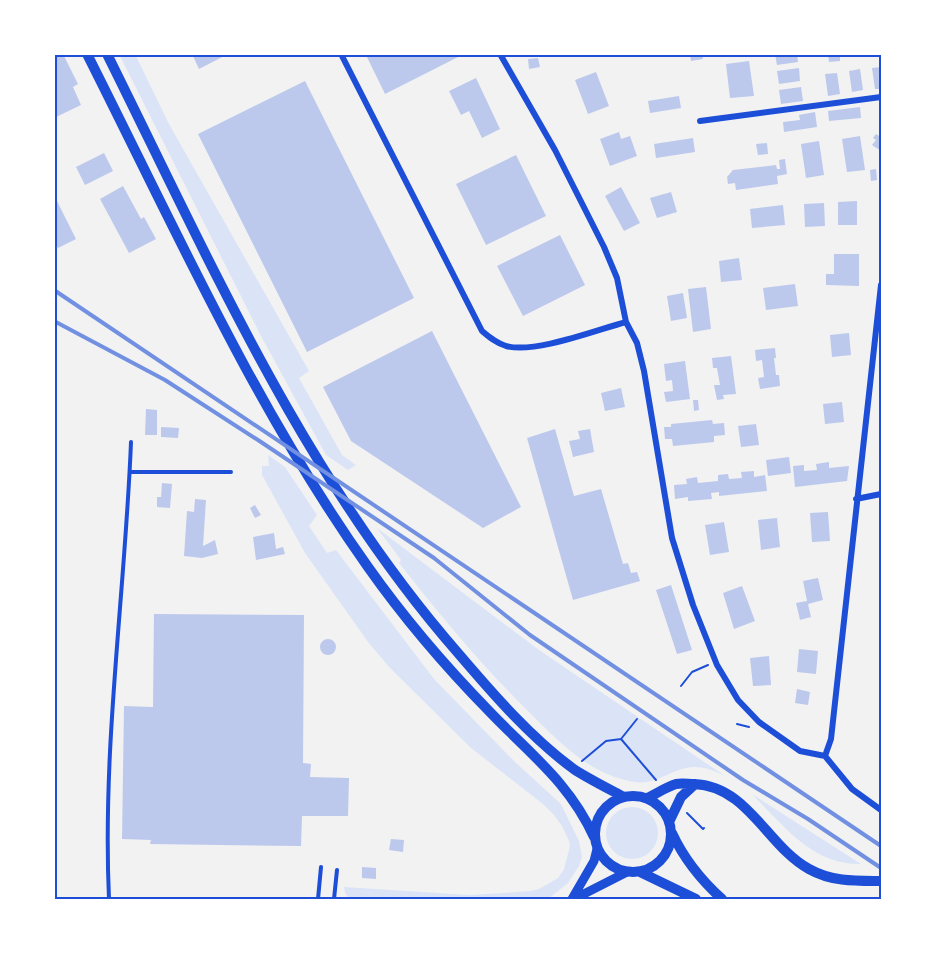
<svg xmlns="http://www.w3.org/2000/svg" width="935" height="953" viewBox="0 0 935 953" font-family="Helvetica,sans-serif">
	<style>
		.green { fill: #dbe4f7 }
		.building { fill: #bdc9ec }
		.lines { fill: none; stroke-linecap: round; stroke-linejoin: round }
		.path { stroke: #1d4ed8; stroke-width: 2 }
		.service { stroke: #1d4ed8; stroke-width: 4 }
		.minor { stroke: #1d4ed8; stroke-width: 6 }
		.tertiary { stroke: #1d4ed8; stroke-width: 9 }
		.secondary { stroke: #1d4ed8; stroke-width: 10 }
		.primary { stroke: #1d4ed8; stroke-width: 10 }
		.rail { stroke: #7290e2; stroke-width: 4 }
		.neatline { fill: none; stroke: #1d4ed8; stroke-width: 2 }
	</style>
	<rect width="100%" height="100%" fill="#f2f2f2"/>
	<path class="green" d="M119,54H135L169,124L309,371L299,378L342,455L356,465L348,470L326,455L261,336Z
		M268,455L285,467L317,515L309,526L327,553L336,550L434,679L515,762L561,804L579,841L582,857L579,866L568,883L548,899H367L348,897L345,893L344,887L470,895L531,891L539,889L558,878L564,869L570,846L569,841L562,826L554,815L543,804L471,748L390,668L368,642L305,553L262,475V466H269Z
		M377,528L539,650L725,776C713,770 700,765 686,768C664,773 654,787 629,781C587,772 558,741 529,712C482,666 440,615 399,563L401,560Z
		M752,794L861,864C812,865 784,826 752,794Z
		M606 833a26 26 0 1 1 52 0a26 26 0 1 1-52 0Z"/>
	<path class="building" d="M54,54H63L78,84L73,87L81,105L54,118Z
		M192,54H228L199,69Z
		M372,54H464L385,94L367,57Z
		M690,54H702L703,59L691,61Z
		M775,54H797L798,62L777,65Z
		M828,54H840V61L829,62Z
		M538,58L540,67L529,69L528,59Z
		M749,61L754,96L730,98L726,64Z
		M881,67V89H875L872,68Z
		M799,68L800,81L779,84L777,71Z
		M860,69L863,90L852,92L849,71Z
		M596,72L609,106L588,114L575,80Z
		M837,73L840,94L828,96L825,74Z
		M476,78L500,129L482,138L469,111L461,115L449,91Z
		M305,81L414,298L307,352L198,134Z
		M801,87L803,101L781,104L779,90Z
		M679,96L681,108L650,113L648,101Z
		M860,107L861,118L829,121L828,111Z
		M815,112L817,127L784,132L783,122L800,120L799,115Z
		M619,132L621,139L630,136L637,156L610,166L600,139Z
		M876,134L881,137V151L872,145L876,140L873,138Z
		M860,136L865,170L847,172L842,139Z
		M693,138L695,152L656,158L654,144Z
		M819,141L824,175L806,178L801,144Z
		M767,143L768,154L758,155L756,144Z
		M104,153L113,171L85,185L76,167Z
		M516,155L546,216L486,245L456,184Z
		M785,159L787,174L777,176L778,184L736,190L735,183L728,184L727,177L733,170L776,165L777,169H780L779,160Z
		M876,169L877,180L871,181L870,170Z
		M123,186L141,219L144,217L156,239L129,253L100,199Z
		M621,187L640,223L624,231L605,196Z
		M671,192L677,212L657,218L650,198Z
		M54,195L76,239L58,248L54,241Z
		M857,201V225H838V202Z
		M824,203L825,226L805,227L804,204Z
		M783,205L785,225L752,228L750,209Z
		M560,235L585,285L523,316L497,266Z
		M834,254H859V286L826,285V274H834Z
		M739,258L742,280L721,282L719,261Z
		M795,284L798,306L766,310L763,288Z
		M706,287L711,329L693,332L688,289Z
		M683,293L687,318L671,321L667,296Z
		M432,331L521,507L483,528L351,441L323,387Z
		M849,333L851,355L832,357L830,335Z
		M775,348L776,358H774L776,375H779L780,386L760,389L758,378L764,377L762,360L756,361L755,350Z
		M731,356L736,394L723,395L724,399L717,400L714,385H720L717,368H713L712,358Z
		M685,361L690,399L666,402L664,392L673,391L672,380L666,381L664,364Z
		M621,388L625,407L605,411L601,393Z
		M693,400H698L699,410L694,411Z
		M842,402L844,422L825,424L823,404Z
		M146,409L157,410V435H145Z
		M712,420L713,424L724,423L725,435L714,436V442L673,446L672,439H665L664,427H671V424Z
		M756,424L759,445L741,447L738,426Z
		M161,427L179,428L178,438L161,437Z
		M555,429L574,496L601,489L623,564L628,563L631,573L637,572L640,581L573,600L527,438Z
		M590,429L594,452L573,457L569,441L580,439L578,431Z
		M789,457L791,473L768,476L766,460Z
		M829,462V468L849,466L847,481L795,487L793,466L804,465V471L817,470L816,464Z
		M754,471V477L765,475L767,491L719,496V492L711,493L712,499L688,501V497L675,499L674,485L687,484L686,479L697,477L698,483L718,481V475L728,474L729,479L742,478L741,472Z
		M162,483L172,484L170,508L157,507V497H161Z
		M195,499L206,500L203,546L215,540L218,554L202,558L184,556L187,511L194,512Z
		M255,505L261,515L255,518L250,508Z
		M828,512L830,541L812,542L810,513Z
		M777,518L780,547L761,550L758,520Z
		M724,522L729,552L710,555L705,525Z
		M274,533L276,549L283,547L285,554L256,560L253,537Z
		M818,578L823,600L808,604L811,617L800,620L796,603L807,601L803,581Z
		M671,585L692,650L677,654L656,590Z
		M742,586L755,621L734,629L723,593Z
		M154,614L304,615L303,763L311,764L310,777L349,778L348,816H302L301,846L150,844L151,840L122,839L124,706L153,707Z
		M320 647a8 8 0 1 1 16 0a8 8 0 1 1-16 0Z
		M799,649L818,651L816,674L797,672Z
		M769,656L771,685L753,686L750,658Z
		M797,689L810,692L808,705L795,703Z
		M391,839L404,840L403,852L389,850Z
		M362,867L376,868V879L362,878Z"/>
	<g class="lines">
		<path class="path" d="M681,686L692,672L708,665
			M737,724L749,727
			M621,739L656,780
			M582,761L606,741L621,739L637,719
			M687,813L703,829L704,828"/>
		<path class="service" d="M130,472H231
			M109,899C102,747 125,594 131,442
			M318,899L321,867
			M334,899L337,870"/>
		<path class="minor" d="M341,54L482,331C489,337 496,343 506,346C535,354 596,330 626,322
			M500,54L555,150L604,247L617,278L626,322L637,343L644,371L672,538L693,605L717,665L738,700L759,722L800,751L825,756
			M700,121L881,97
			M856,499L881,494
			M825,756L831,739L881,285
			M825,756L852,789L881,810"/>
		<path class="tertiary" d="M572,899L594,861L597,849
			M574,899L627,872"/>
		<path class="secondary" d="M87,54C175,228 255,408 368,567C404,618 445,666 489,711C529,753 569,782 594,837
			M107,54C210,261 304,477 458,653C493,694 531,738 575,770C591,780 607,788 624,797"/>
		<path class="primary" d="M595 834a38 38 0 1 1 76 0a38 38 0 1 1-76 0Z
			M647,798C656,794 666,787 676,784C682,783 688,784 694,784C748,786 767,846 809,869C832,882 856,881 881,881
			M669,822L681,797L695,784
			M672,833C684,859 701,880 722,899
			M640,872L696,899"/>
		<path class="rail" d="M54,290L881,846
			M54,321L165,380L261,442L434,558L530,635L743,780L808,819L881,868"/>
	</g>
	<rect width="935" height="953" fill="none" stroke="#ffffff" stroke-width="111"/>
	<rect x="56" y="56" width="824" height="842" class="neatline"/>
</svg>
